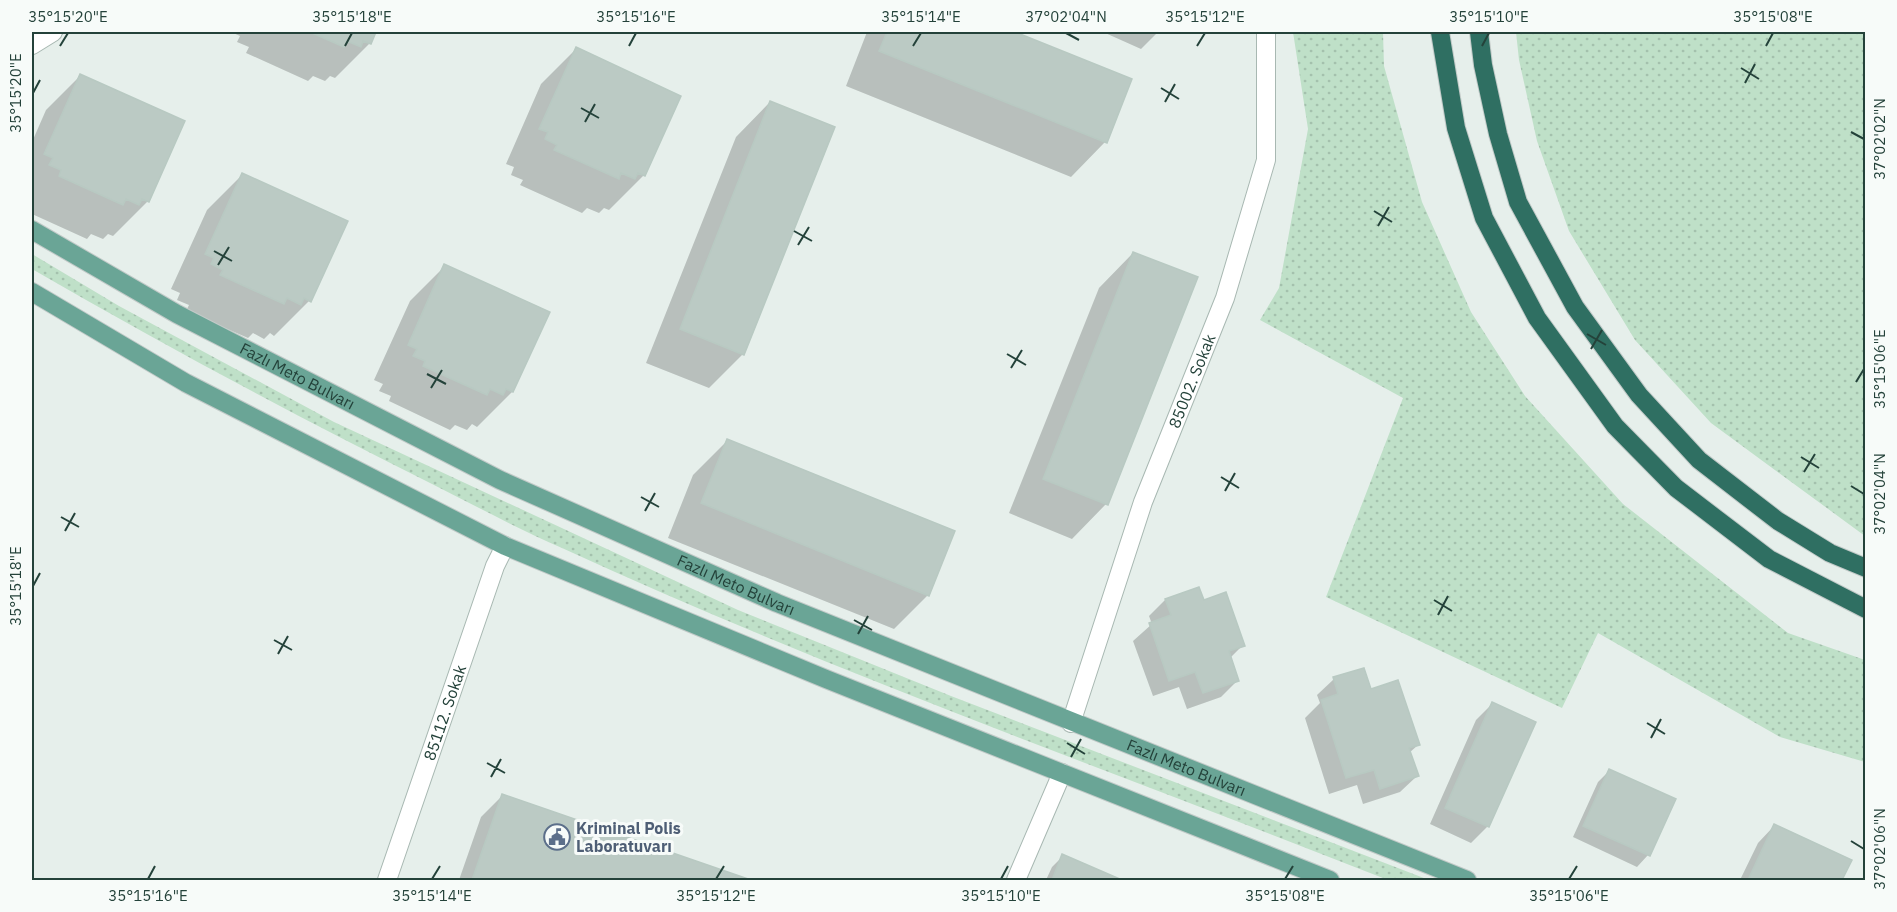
<svg xmlns="http://www.w3.org/2000/svg" width="1897" height="912" viewBox="0 0 1897 912" font-family="'IBM Plex Sans',sans-serif">
	<style>
		.grass { fill: url(#grass-dots) }
		.shadow { fill: #0003 }
		.building { fill: #bbcac4; stroke: #b8c9c2; stroke-width: 1.5 }
		.lines { fill: none; stroke-linecap: round; stroke-linejoin: round }
		.minor-casing { stroke: #a8b8b2; stroke-width: 20 }
		.major-casing { stroke: #c2cac8; stroke-width: 20 }
		.highway-casing { stroke: #c2cac8; stroke-width: 20 }
		.minor { stroke: #fff; stroke-width: 18 }
		.major { stroke: #6aa596; stroke-width: 18 }
		.highway { stroke: #2f6f62; stroke-width: 18 }
		.ticks { fill: none; stroke: #24423a; stroke-width: 2 }
		.labels { text-anchor: middle; dominant-baseline: central; stroke-width: 6; stroke-linejoin: round; paint-order: stroke }
		.street-label { font-size: 16px; fill: #24423a; stroke: #f7fbf9 }
		.service-label { font-size: 16px; font-weight: bold; fill: #4e5e75; stroke: #f7fbf9; text-anchor: start }
		.neatline { fill: none; stroke: #24423a; stroke-width: 2 }
		.ticks-label { font-size: 15px; text-anchor: middle; fill: #24423a }
	</style>
	<defs>
		<pattern id="grass-dots" width="8" height="8" patternUnits="userSpaceOnUse" patternTransform="scale(1.5)"><rect width="8" height="8" fill="#bfe0c8"/><path d="M2 2h.1M6 6h.1" fill="none" stroke="#a4c1ad" stroke-width="1.8" stroke-linecap="round"/></pattern>
	</defs>
	<rect width="100%" height="100%" fill="#e6efeb"/>
	<path class="grass" d="M1293,32H1383L1384,66L1422,202L1471,312L1525,396L1623,504L1788,633L1865,660V762L1780,737L1598,633L1562,708L1326,597L1403,398L1260,320L1279,288L1308,129Z
		M1516,32H1865V536L1711,423L1635,340L1569,231L1537,141L1519,60Z
		M32,254L119,306L334,422L738,610L951,696L1429,880H1388C1112,771 832,672 562,548C518,529 476,506 434,485C298,417 163,345 32,269Z"/>
	<path class="shadow" d="M231,32H375L370,43L335,78L330,76L325,81L313,76L308,81L246,53L249,47L237,42L240,36Z
		M867,32H1011L1131,80L1105,142L1071,177L846,86Z
		M1103,32H1158L1141,49Z
		M576,49L644,175L609,210L604,208L599,213L587,208L582,213L520,185L523,180L511,175L514,167L506,164L541,84Z
		M81,75L148,201L113,236L108,234L103,239L91,234L87,239L32,214V142L46,110Z
		M770,102L743,354L709,388L646,363L736,137Z
		M242,175L309,301L274,336L270,333L264,339L253,333L248,338L186,311L189,305L177,300L180,293L171,289L207,210Z
		M1133,253L1106,504L1072,539L1009,513L1099,288Z
		M445,266L512,392L477,427L472,424L467,430L455,425L450,430L389,401L391,396L379,391L383,384L374,380L410,301Z
		M727,441L928,595L894,629L668,538L693,475Z
		M1165,600L1203,601L1243,645L1230,658L1238,680L1221,697L1187,709L1179,687L1153,696L1133,641L1152,624L1149,616Z
		M1334,679L1418,745L1409,753L1417,776L1400,792L1363,804L1357,785L1329,794L1305,718L1320,703L1317,695Z
		M1492,704L1534,722L1488,826L1471,843L1430,824L1476,720Z
		M1609,771L1674,800L1648,855L1637,867L1573,837L1598,782Z
		M502,796L747,880H459L481,817Z
		M1774,826L1850,861L1841,880H1740L1758,843Z
		M1063,856L1118,880H1046L1052,867Z"/>
	<path class="building" d="M310,32H376L371,44L363,41L361,47L347,41L344,47Z
		M887,32H1015L1132,79L1107,143L879,51Z
		M576,47L681,96L645,176L638,173L635,179L621,173L619,179L554,150L557,145L545,139L548,132L539,129Z
		M80,74L185,121L149,202L142,199L139,205L126,199L123,205L59,176L61,170L49,165L53,158L44,154Z
		M770,101L835,127L744,355L680,329Z
		M242,173L348,221L311,302L304,298L301,305L287,298L284,304L220,275L223,270L211,264L214,258L205,254Z
		M1133,252L1198,277L1108,505L1043,479Z
		M444,264L550,312L513,392L506,389L503,395L490,389L487,395L423,366L425,361L413,356L417,349L408,345Z
		M727,439L955,531L929,596L701,503Z
		M1199,587L1204,600L1226,592L1245,646L1229,651L1239,681L1203,693L1195,672L1169,681L1149,623L1171,615L1165,599Z
		M1364,668L1371,689L1398,680L1420,745L1409,748L1419,776L1380,789L1374,770L1346,778L1321,700L1338,694L1333,677Z
		M1492,702L1536,722L1489,827L1445,808Z
		M1609,769L1676,799L1650,856L1583,826Z
		M502,794L751,880H472Z
		M1774,824L1852,860L1842,880H1748Z
		M1062,854L1122,880H1052Z"/>
	<g class="lines">
		<g class="minor-casing">
			<g id="minor">
				<path d="M32,45L53,32"/>
				<path id="s1" d="M1071,723L1143,502L1225,298L1266,160V32"/>
				<path id="s2" d="M387,880L495,566L505,546"/>
				<path d="M1016,880L1062,773"/>
			</g>
		</g>
		<g class="major-casing">
			<g id="major">
				<path id="s3" d="M32,230L177,314L500,480L777,603L1467,880"/>
				<path d="M32,292L186,383L505,546L826,679L1330,880"/>
			</g>
		</g>
		<g class="highway-casing">
			<path id="highway" d="M1440,32L1456,128L1484,218L1537,318L1615,426L1676,488L1769,559L1866,609
				M1479,32L1483,65L1498,134L1518,202L1575,307L1639,395L1699,460L1778,521L1830,553L1866,568"/>
		</g>
		<use href="#minor" class="minor"/>
		<use href="#major" class="major"/>
		<use href="#highway" class="highway"/>
	</g>
	<path class="ticks" d="M1066,33L1079,40M60,46L68,33M345,46L352,33M629,46L636,33M913,46L921,33M1197,46L1205,33M1482,46L1489,33M1766,46L1773,33M1741,68L1759,79M1745,83L1755,64M1161,88L1179,99M33,93L40,80M1165,102L1175,84M581,108L599,118M585,122L595,104M1851,132L1864,139M1374,211L1392,222M1378,226L1389,207M794,231L812,241M798,245L809,227M214,251L232,261M218,265L229,247M1587,334L1606,345M1591,349L1602,330M1007,354L1026,365M1011,368L1022,350M427,374L446,384M1856,382L1864,369M431,388L442,370M1801,457L1819,468M1804,472L1815,454M1221,477L1239,488M1851,486L1864,494M1225,491L1235,473M641,497L659,507M645,511L655,493M61,517L79,527M65,531L75,513M33,586L40,573M1434,600L1452,611M1438,615L1448,596M854,620L872,630M858,634L868,616M274,640L292,650M278,654L288,636M1647,723L1665,734M1651,738L1661,719M1067,743L1085,754M1071,757L1081,739M487,763L505,773M491,777L501,759M1851,841L1864,849M148,879L155,866M432,879L440,866M716,879L724,866M1001,879L1008,866M1285,879L1293,866M1569,879L1577,866"/>
	<defs>
		<g id="civic-ring" transform="scale(1.35)"><circle r="9.5" fill="#f7fbf9" stroke="#5c6f8a" stroke-width="1.5"/><path d="M-.6-6.5H3V-4.5H.6V-3L4-1V1h2V6H-6V1h2V-1L-.6-3ZM-1.2 2.5V6h2.4V2.5Z" fill="#5c6f8a"/></g>
	</defs>
	<g fill-rule="evenodd">
		<use href="#civic-ring" x="557" y="837"/>
	</g>
	<g class="labels">
		<g class="street-label">
			<text stroke="none"><textPath href="#s3" startOffset="303">Fazlı Meto Bulvarı</textPath></text>
			<text stroke="none"><textPath href="#s1" startOffset="363">85002. Sokak</textPath></text>
			<text stroke="none"><textPath href="#s3" startOffset="789">Fazlı Meto Bulvarı</textPath></text>
			<text stroke="none"><textPath href="#s2" startOffset="177">85112. Sokak</textPath></text>
			<text stroke="none"><textPath href="#s3" startOffset="1275">Fazlı Meto Bulvarı</textPath></text>
		</g>
		<g class="service-label">
			<text x="576" y="828">Kriminal Polis<tspan x="576" dy="18">Laboratuvarı</tspan></text>
		</g>
	</g>
	<rect width="1897" height="912" fill="none" stroke="#f7fbf9" stroke-width="66"/>
	<rect x="33" y="33" width="1831" height="846" class="neatline"/>
	<g class="ticks-label">
		<text x="68" y="22">35°15'20"E</text>
		<text x="352" y="22">35°15'18"E</text>
		<text x="636" y="22">35°15'16"E</text>
		<text x="921" y="22">35°15'14"E</text>
		<text x="1066" y="22">37°02'04"N</text>
		<text x="1205" y="22">35°15'12"E</text>
		<text x="1489" y="22">35°15'10"E</text>
		<text x="1773" y="22">35°15'08"E</text>
		<text transform="translate(16 93) rotate(-90)" y="5">35°15'20"E</text>
		<text transform="translate(1880 139) rotate(-90)" y="5">37°02'02"N</text>
		<text transform="translate(1880 369) rotate(-90)" y="5">35°15'06"E</text>
		<text transform="translate(1880 494) rotate(-90)" y="5">37°02'04"N</text>
		<text transform="translate(16 586) rotate(-90)" y="5">35°15'18"E</text>
		<text transform="translate(1880 849) rotate(-90)" y="5">37°02'06"N</text>
		<text x="148" y="901">35°15'16"E</text>
		<text x="432" y="901">35°15'14"E</text>
		<text x="716" y="901">35°15'12"E</text>
		<text x="1001" y="901">35°15'10"E</text>
		<text x="1285" y="901">35°15'08"E</text>
		<text x="1569" y="901">35°15'06"E</text>
	</g>
</svg>
